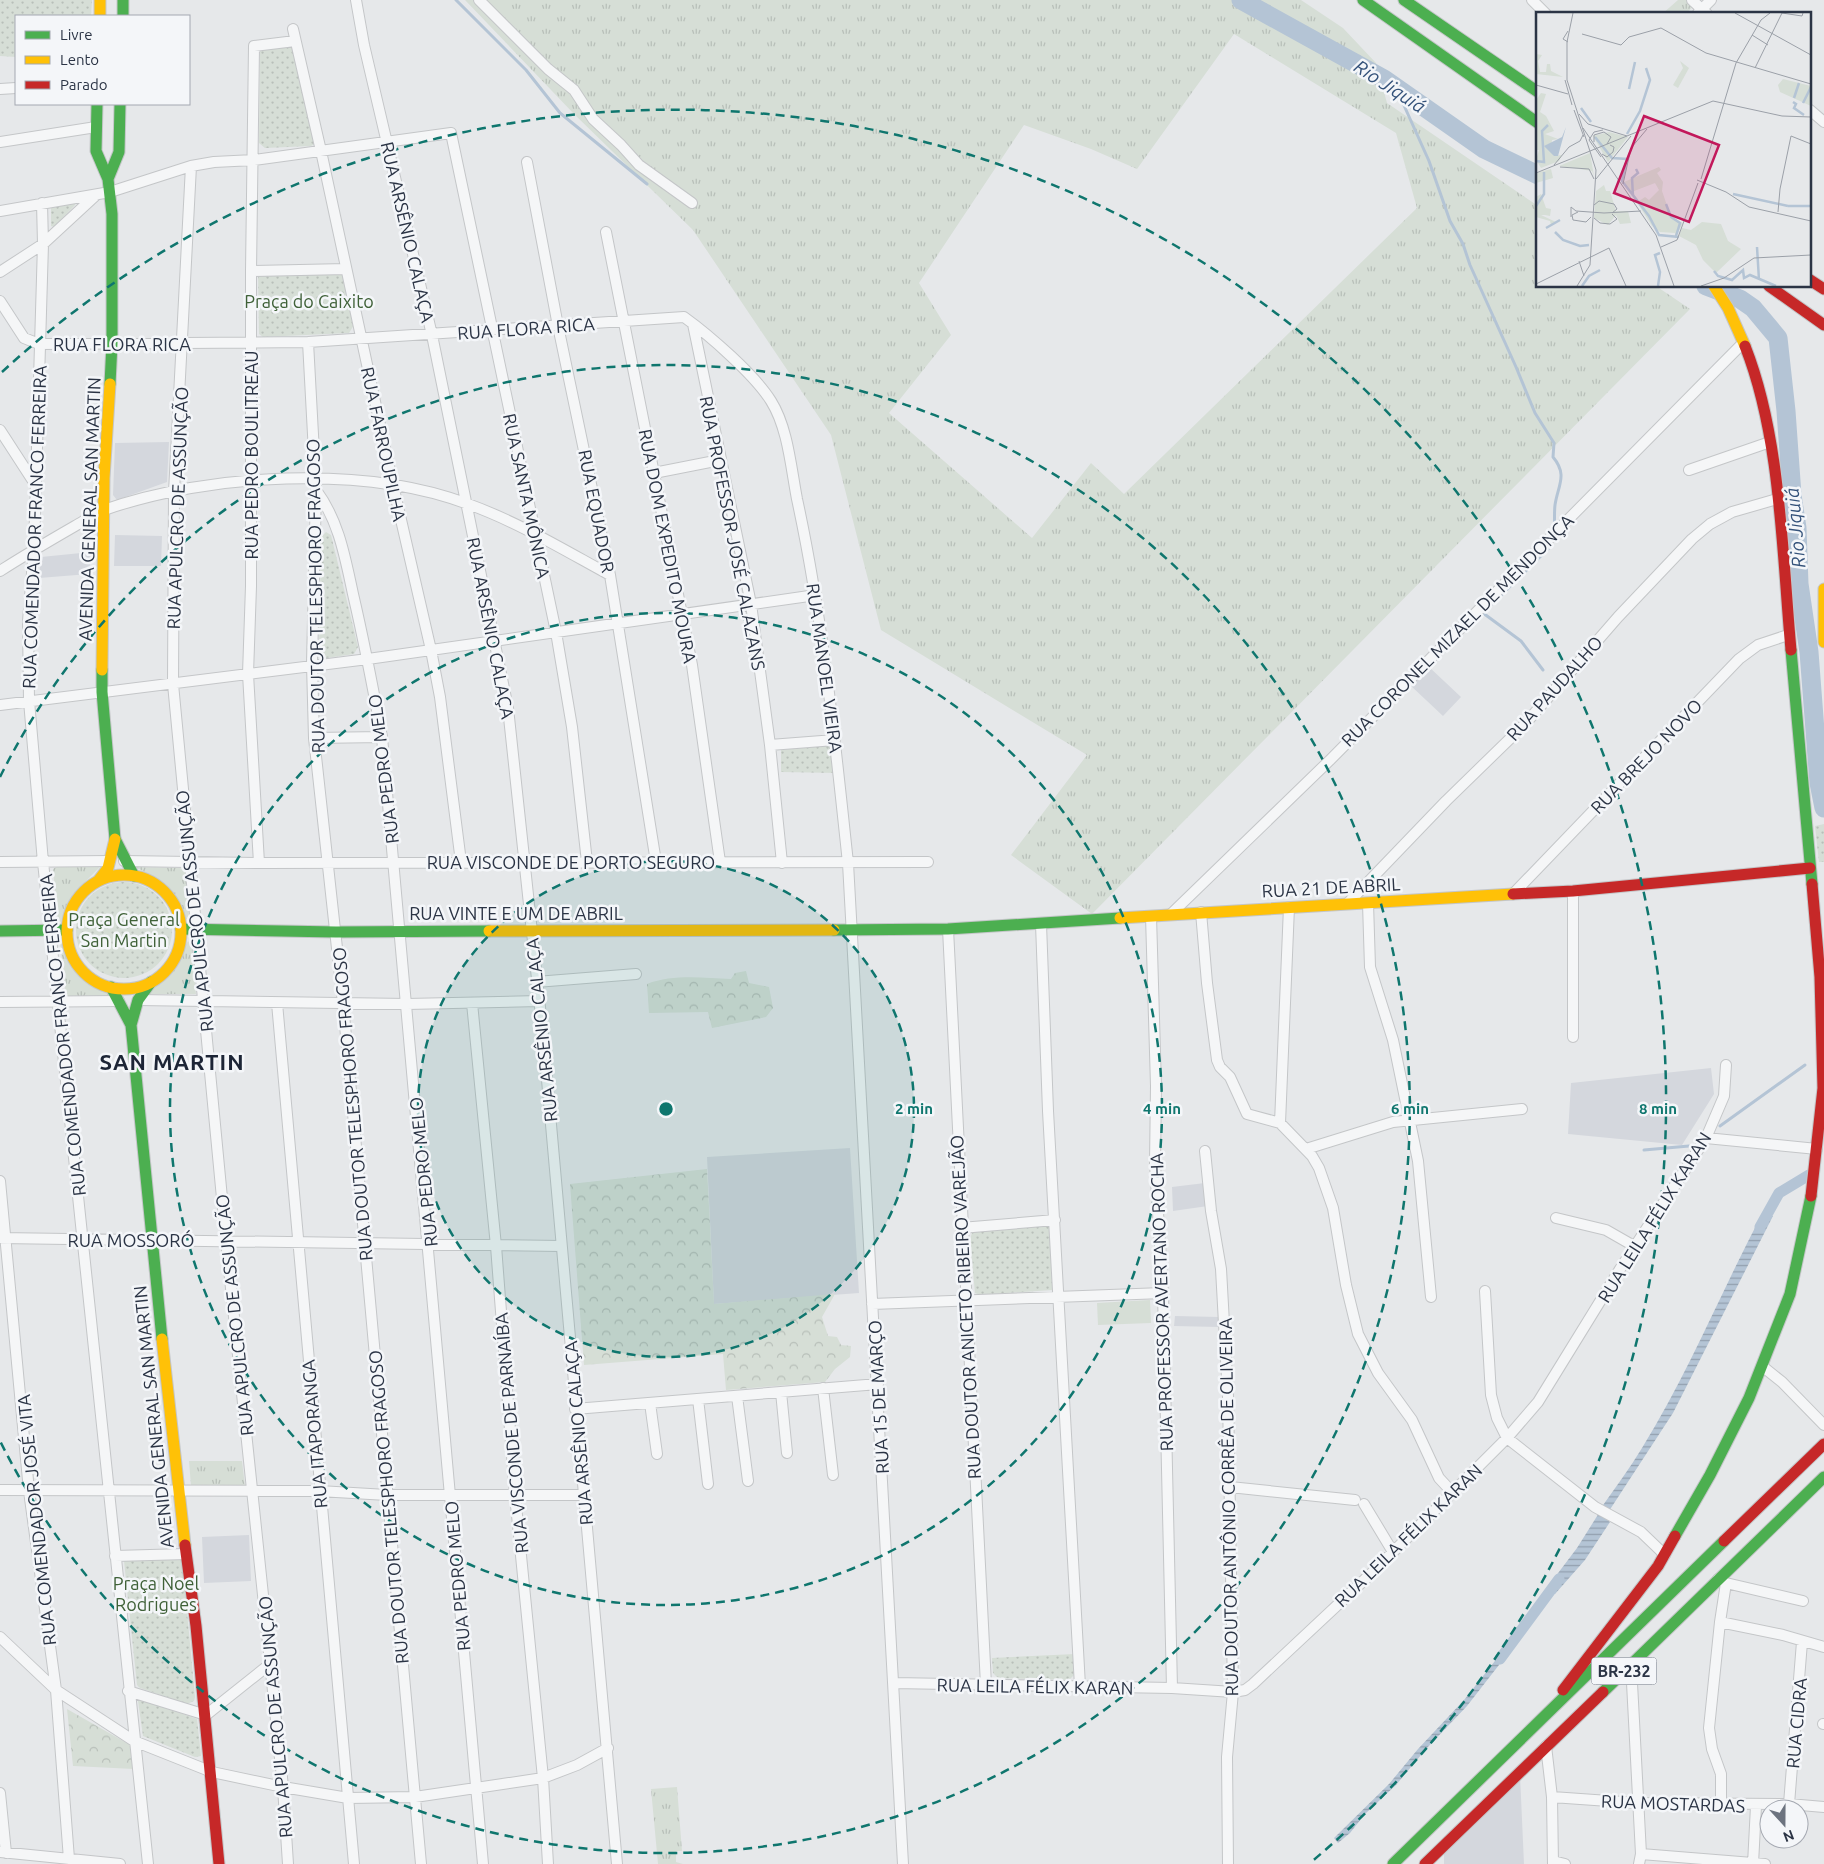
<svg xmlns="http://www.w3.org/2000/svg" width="1824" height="1864" viewBox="0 0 1824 1864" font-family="Ubuntu,sans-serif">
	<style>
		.built { fill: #d4d7dd }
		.grass { fill: url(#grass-tufts); fill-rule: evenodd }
		.forest { fill: url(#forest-crowns) }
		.park { fill: url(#park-dots) }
		.garden { fill: #d6ded6 }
		.water { fill: url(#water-rules) }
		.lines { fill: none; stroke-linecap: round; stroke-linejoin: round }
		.stream { stroke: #b4c4d5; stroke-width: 3 }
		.canal { stroke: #b4c4d5; stroke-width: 11 }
		.river { stroke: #b4c4d5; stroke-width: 19 }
		.street-casing { stroke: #c4c6c8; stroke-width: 12 }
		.fast-casing { stroke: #c4c6c8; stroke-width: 13 }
		.slow-casing { stroke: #c4c6c8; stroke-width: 13 }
		.jam-casing { stroke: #c4c6c8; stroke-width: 13 }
		.street { stroke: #f5f6f7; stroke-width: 10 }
		.fast { stroke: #4caf50; stroke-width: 11 }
		.slow { stroke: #ffc107; stroke-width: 11 }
		.jam { stroke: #c62828; stroke-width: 11 }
		.ring { fill: none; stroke: #0f766e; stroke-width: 2.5; stroke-dasharray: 9 6 }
		.labels { text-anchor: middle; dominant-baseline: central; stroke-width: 5; stroke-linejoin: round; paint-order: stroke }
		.shield { fill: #f4f6f9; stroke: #676e7b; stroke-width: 1 }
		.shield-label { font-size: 16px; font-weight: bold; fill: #2b3445 }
		.street-label { font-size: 18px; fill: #2b3445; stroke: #f4f6f9 }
		.park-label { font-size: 18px; fill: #3f6138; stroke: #f4f6f9 }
		.water-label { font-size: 19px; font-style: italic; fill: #34527a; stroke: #f4f6f9 }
		.district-label { font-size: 22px; font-weight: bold; letter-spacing: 1px; fill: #1d2536; stroke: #f4f6f9 }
		.inset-river { fill: none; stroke: #b4c4d5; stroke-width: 2.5 }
		.inset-road { fill: none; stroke: #9ba0a8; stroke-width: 1 }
		.view { fill: #c2185b; fill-opacity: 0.15; stroke: #c2185b; stroke-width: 2.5 }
		.inset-edge { fill: none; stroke: #2b3445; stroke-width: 2.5 }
		.centre { fill: #0f766e; stroke: #f4f6f9; stroke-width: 2.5 }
		.ring-label { font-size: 15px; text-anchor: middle; font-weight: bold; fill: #0f766e; stroke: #f4f6f9; stroke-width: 5; stroke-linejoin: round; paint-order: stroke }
	</style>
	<defs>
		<pattern id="grass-tufts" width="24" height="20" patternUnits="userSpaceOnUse" patternTransform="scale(1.25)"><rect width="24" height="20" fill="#d6ded6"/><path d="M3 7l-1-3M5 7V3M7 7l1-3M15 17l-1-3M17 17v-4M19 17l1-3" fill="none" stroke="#b8bfb9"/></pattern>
		<pattern id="forest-crowns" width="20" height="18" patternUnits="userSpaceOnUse" patternTransform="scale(1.25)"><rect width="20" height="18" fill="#d6ded6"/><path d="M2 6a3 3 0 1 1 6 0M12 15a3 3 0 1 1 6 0" fill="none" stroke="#b8bfb9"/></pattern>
		<pattern id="park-dots" width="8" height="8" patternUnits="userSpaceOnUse" patternTransform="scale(1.25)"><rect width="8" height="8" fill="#d6ded6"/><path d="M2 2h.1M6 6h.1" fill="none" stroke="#b8bfb9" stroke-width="1.8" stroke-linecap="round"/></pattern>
		<pattern id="water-rules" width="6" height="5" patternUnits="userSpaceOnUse" patternTransform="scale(1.25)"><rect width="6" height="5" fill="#b4c4d5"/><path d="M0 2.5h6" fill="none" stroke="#93a0af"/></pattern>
	</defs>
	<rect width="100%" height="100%" fill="#e6e8ea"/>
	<path class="built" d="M169,442L167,482L117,500L113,495L115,443Z
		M115,535L162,536L161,566H114Z
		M91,552L89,574L39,578L41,557Z
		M1428,666L1461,697L1443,716L1410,685Z
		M1711,1068L1714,1094L1682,1145L1568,1134L1571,1083Z
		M850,1148L859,1293L714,1304L707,1157Z
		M1205,1183L1208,1206L1173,1211L1172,1187Z
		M1175,1316L1219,1317V1327L1174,1326Z
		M249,1535L251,1581L204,1583L202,1537Z
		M1520,1775L1524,1864H1444V1854Z"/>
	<path class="grass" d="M465,0H1301L1343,28L1376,63L1387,103L1538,206V286H1656L1690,309L1092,914L1011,855L1087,755L881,630L831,435L693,230L574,114ZM1234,34L1396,133L1417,208L1124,494L1091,463L1032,538L889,413L951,335L919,283L1024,125L1091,149L1137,169Z
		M1678,0H1686L1693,6L1686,14H1662Z
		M56,867H100L73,894L60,923L58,921L53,869Z
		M136,867L185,868L189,919H185L178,900L166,885Z
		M188,941L192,946L196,994H149V989L174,967Z
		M60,942L77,971L90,982L111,992V997L66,996Z
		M189,1461H242L245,1486H191Z
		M677,1787L682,1851H676V1862L683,1864H658L651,1789Z"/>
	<path class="forest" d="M746,971L749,983L769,987L773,1008L766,1017L712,1028L708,1012L649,1013L647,984C673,974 703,978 731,979L735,973Z
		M707,1169L714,1304L835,1294L822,1317L828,1336L837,1337L841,1345L851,1346L850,1357L835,1369L825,1382L726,1390L723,1354L584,1365L570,1184Z
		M67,1709L132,1746L134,1769L73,1766Z"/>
	<path class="park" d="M0,0H92L91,16H16V57L0,56Z
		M292,44L315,144L311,146L265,148L259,143L260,49Z
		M75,203V205L54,227L51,226V208Z
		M342,270L354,325L349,333L263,337L259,334L258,271Z
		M326,532L331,535L358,647L354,654L326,658L320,656L319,651L321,537Z
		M830,744L837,773L781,772V750Z
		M1824,824V862H1819L1815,826Z
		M76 930a48 48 0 1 1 96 0a48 48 0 1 1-96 0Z
		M1046,1226L1050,1227L1055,1288L1052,1290L980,1295L975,1293L970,1239L973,1230Z
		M182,1558L195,1697L194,1701L187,1704L140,1688L137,1685L124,1561Z
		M1075,1654L1076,1673L1069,1680L998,1678L993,1673L992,1658Z
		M141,1699L197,1719L201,1756L195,1757L143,1736L138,1701Z"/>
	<path class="garden" d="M1150,1300L1151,1323L1098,1325L1097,1303Z"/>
	<path class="water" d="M1762,1214L1773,1216L1673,1413L1609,1511L1601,1508C1615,1488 1630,1468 1642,1448C1688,1374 1721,1292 1762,1214Z
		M1599,1513L1610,1522L1585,1560L1555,1594L1546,1589L1577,1548Z
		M1506,1647H1513L1467,1706L1426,1749L1396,1785L1365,1814L1350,1833L1338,1843L1334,1838L1389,1784L1418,1749L1464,1700Z"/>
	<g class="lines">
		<path class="stream" d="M456,0L526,70L560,113L647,184
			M1384,79L1393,96L1402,101L1429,161L1450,221L1463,244L1470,265L1516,367L1535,413L1554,443L1553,457C1568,475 1558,485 1555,505C1554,513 1555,521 1554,529
			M1543,670L1521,641L1483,613L1549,548L1550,542
			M1720,1126L1805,1065
			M1644,1150L1689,1146"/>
		<path class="canal" d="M1760,1227L1779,1193L1809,1175
			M1500,1659L1559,1579"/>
		<path class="river" d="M1241,0L1384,79L1484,149L1538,175
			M1706,286L1740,299L1753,308L1778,338L1786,411L1792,495L1797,528L1799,584L1809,652L1819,783L1824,808"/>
		<g class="street-casing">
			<path id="street" d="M356,0L364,45L432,335L508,708L543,1035L617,1864
				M479,0L548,69L574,90L593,119L621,145L639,165L692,203
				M1532,0L1546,14
				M1692,0L1707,14
				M1698,13L1711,0
				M293,29L321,151L393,485L431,650L440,697L461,862
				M0,89L16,88
				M1810,110L1824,122
				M0,142L96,127
				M527,162L558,326L610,575L656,862
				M191,166L174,492L173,684L226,1240L283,1787L288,1864
				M42,203L43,244L34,549L28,621L29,701L43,862L148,1864
				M0,211L110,192L191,166L214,162L254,160L451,133L556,632L572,727L587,862
				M606,232L692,665L720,862
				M251,271L346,269
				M0,272L43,244L95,196
				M0,301L24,338L39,344L308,342L684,317C709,335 755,375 771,401C788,428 791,468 797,499C823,619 835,741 848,863L903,1864
				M693,324L751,604L770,745L782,863
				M308,342L316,490L312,664L314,738L343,1003L421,1864
				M0,430L35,484
				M1689,470L1770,442
				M654,473L720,460
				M316,490C339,521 345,557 353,594C364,641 373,688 382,737C419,1112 451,1488 483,1864
				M0,571C25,555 49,541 75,526C84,521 94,514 104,510C209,473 364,465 468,504C518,522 564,550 610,575
				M0,705L368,659L816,595
				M314,738L382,737
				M770,745L835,740
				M124,861L259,863L928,862
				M0,862L110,861
				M259,863L248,674L251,586V271L254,46L295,41
				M1573,891V1037
				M1514,893L1739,659L1758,645L1788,635
				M1348,903L1446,801L1525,724L1618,617L1692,539L1710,524L1732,512L1777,499
				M1368,903L1370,967L1393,1040L1418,1161L1431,1297
				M1201,912L1207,983L1217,1060L1220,1067L1230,1077L1247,1114L1280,1123L1312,1156L1319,1168L1333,1208L1346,1285L1358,1334L1378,1373L1412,1420L1439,1478L1452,1492
				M1170,915L1330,760L1743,343
				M1151,916L1156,1086L1155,1164L1163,1293L1172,1688
				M1041,924L1048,1111L1080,1686
				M948,929L986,1685
				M536,982L636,974
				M138,1000L407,1004L539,1001
				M0,1002L119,1001
				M277,1003L354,1864
				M472,1003L496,1246L515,1495L543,1778L548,1864
				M1280,1123L1289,907
				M1706,1138L1817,1149
				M1306,1149L1393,1122L1522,1109
				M1205,1151L1211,1211L1221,1269L1228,1396L1233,1692L1227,1757L1228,1864
				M0,1181L29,1491L56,1690L69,1859
				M1556,1218L1606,1230L1634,1246
				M961,1228L1055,1220
				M0,1238L561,1246
				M1485,1291L1491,1395L1497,1418L1507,1438L1595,1507L1641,1532L1665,1555
				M872,1304L1163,1293
				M1762,1366L1782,1382L1824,1425
				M823,1388L833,1475
				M781,1392L787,1453
				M737,1396L748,1481
				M698,1399L708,1484
				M650,1403L657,1454
				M575,1409L878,1384
				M1230,1487L1355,1500
				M0,1490L319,1491L387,1495H583
				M1364,1504L1393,1552
				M115,1556L186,1554
				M1718,1579L1726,1583L1720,1622L1709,1728L1712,1749L1721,1774V1804
				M1726,1583L1803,1601
				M1720,1622L1783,1635L1824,1647
				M0,1637L56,1690L134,1741L212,1772L283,1787L348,1798L415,1797L543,1778L577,1765L608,1748
				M1631,1664L1641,1854L1639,1864
				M894,1683L1172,1688L1233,1692L1245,1690L1253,1684L1376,1569L1507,1438L1538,1402L1620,1269L1706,1138L1724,1096L1726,1065
				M128,1691L206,1715L270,1664
				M1823,1724H1824
				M1546,1746L1552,1797L1553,1864
				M0,1793L6,1853
				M1552,1797L1637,1803L1789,1804L1824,1807
				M1789,1804L1802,1642
				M0,1852L120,1864
				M1641,1854L1765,1864
				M1553,1861L1565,1864
				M1753,1864L1756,1806"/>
		</g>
		<g class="fast-casing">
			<path id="fast" d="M123,0V16
				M1363,0L1538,123
				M1404,0L1538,92
				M97,104L96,151L108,179L112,214V343L110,384
				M108,179L119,152L120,104
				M1791,650L1812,884
				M102,670V692L115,839L134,876
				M181,929L336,932L489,931
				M834,930L948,929L1120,918
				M0,931L67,930
				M151,982L138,1000L131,1025L162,1339
				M111,987L131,1025
				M1675,1536L1710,1475L1749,1398L1790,1294L1811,1196
				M1603,1692L1824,1477
				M1393,1864L1724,1541"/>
		</g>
		<g class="slow-casing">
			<path id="slow" d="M100,0V16
				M1714,286L1728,308L1745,346
				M1824,589V642
				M102,670L104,478L110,384
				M67 932a57 57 0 1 1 114 0a57 57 0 1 1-114 0Z
				M98,881L108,868L115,839
				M1120,918L1513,894
				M489,931L834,930
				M162,1339L185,1545"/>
		</g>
		<g class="jam-casing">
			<path id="jam" d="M1810,280L1824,289
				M1769,286L1824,325
				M1745,346C1781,437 1782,553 1791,650
				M1513,894L1573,891L1810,868
				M1811,1196L1823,1088L1820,977L1812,884
				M1724,1541L1824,1444
				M185,1545L196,1626L219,1864
				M1563,1690L1658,1566L1675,1536
				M1425,1864L1603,1692"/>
		</g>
		<use href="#street" class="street"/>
		<use href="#fast" class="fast"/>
		<use href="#slow" class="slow"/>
		<use href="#jam" class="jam"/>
	</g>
	<circle cx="666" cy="1109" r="248" fill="#0f766e" fill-opacity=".12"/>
	<g class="ring">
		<circle cx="666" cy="1109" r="248"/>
		<circle cx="666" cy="1109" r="496"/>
		<path d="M0 777A744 744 0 1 1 0 1441"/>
		<path d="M2 372A992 992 0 1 1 1310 1863"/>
	</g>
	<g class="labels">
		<rect class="shield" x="1591.5" y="1657.5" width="65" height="27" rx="4"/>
		<g class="shield-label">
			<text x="1624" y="1671">BR-232</text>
		</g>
		<g class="street-label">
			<text transform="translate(408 232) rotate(77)">RUA ARSÊNIO CALAÇA</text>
			<text transform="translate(526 328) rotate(-4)">RUA FLORA RICA</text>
			<text x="122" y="344">RUA FLORA RICA</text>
			<text transform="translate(384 444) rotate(78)">RUA FARROUPILHA</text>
			<text transform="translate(251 455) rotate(-90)">RUA PEDRO BOULITREAU</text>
			<text transform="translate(527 496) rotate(78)">RUA SANTA MÔNICA</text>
			<text transform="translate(177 508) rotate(-88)">RUA APULCRO DE ASSUNÇÃO</text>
			<text transform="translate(89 509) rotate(-88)">AVENIDA GENERAL SAN MARTIN</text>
			<text transform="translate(597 511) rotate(79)">RUA EQUADOR</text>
			<text transform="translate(34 527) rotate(-88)">RUA COMENDADOR FRANCO FERREIRA</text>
			<text transform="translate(733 533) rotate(79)">RUA PROFESSOR JOSÉ CALAZANS</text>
			<text transform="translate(668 546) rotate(79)">RUA DOM EXPEDITO MOURA</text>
			<text transform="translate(315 596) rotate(-91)">RUA DOUTOR TELESPHORO FRAGOSO</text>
			<text transform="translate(491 628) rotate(79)">RUA ARSÊNIO CALAÇA</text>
			<text transform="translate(1457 630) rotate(-45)">RUA CORONEL MIZAEL DE MENDONÇA</text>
			<text transform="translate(825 668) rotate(82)">RUA MANOEL VIEIRA</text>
			<text transform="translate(1554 688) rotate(-48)">RUA PAUDALHO</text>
			<text transform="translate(1646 756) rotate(-46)">RUA BREJO NOVO</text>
			<text transform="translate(383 769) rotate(-97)">RUA PEDRO MELO</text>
			<text x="571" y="862">RUA VISCONDE DE PORTO SEGURO</text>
			<text transform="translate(1331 887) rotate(-3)">RUA 21 DE ABRIL</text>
			<text transform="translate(194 911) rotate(-96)">RUA APULCRO DE ASSUNÇÃO</text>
			<text x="516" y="913">RUA VINTE E UM DE ABRIL</text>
			<text transform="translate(541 1030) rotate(-96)">RUA ARSÊNIO CALAÇA</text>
			<text transform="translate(62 1035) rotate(-96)">RUA COMENDADOR FRANCO FERREIRA</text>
			<text transform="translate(352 1104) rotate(-95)">RUA DOUTOR TELESPHORO FRAGOSO</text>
			<text transform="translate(423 1172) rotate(-96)">RUA PEDRO MELO</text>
			<text transform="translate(1654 1217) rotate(-58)">RUA LEILA FÉLIX KARAN</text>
			<text x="131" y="1240">RUA MOSSORÓ</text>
			<text transform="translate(1161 1302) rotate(-92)">RUA PROFESSOR AVERTANO ROCHA</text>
			<text transform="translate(965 1307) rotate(-93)">RUA DOUTOR ANICETO RIBEIRO VAREJÃO</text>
			<text transform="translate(234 1315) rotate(-96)">RUA APULCRO DE ASSUNÇÃO</text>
			<text transform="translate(878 1397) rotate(-93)">RUA 15 DE MARÇO</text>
			<text transform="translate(153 1417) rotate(-96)">AVENIDA GENERAL SAN MARTIN</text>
			<text transform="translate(511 1433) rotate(-95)">RUA VISCONDE DE PARNAÍBA</text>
			<text transform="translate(578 1433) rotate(-95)">RUA ARSÊNIO CALAÇA</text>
			<text transform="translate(314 1434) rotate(-95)">RUA ITAPORANGA</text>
			<text transform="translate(388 1507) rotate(-95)">RUA DOUTOR TELESPHORO FRAGOSO</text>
			<text transform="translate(1228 1507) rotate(-91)">RUA DOUTOR ANTÔNIO CORRÊA DE OLIVEIRA</text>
			<text transform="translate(36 1520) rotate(-96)">RUA COMENDADOR JOSÉ VITA</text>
			<text transform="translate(1408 1535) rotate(-44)">RUA LEILA FÉLIX KARAN</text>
			<text transform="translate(457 1576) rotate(-95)">RUA PEDRO MELO</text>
			<text transform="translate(1035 1686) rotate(1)">RUA LEILA FÉLIX KARAN</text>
			<text transform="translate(275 1717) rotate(-95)">RUA APULCRO DE ASSUNÇÃO</text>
			<text transform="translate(1796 1723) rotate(-85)">RUA CIDRA</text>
			<text transform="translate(1673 1803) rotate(2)">RUA MOSTARDAS</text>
		</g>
		<g class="park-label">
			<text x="309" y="301">Praça do Caixito</text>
			<text x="124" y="919">Praça General<tspan x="124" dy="21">San Martin</tspan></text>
			<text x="156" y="1583">Praça Noel<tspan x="156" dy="21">Rodrigues</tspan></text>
		</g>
		<g class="water-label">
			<text transform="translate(1390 86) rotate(33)">Rio Jiquiá</text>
			<text transform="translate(1795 528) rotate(-95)">Rio Jiquiá</text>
		</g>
		<g class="district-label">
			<text x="172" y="1061">SAN MARTIN</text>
		</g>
	</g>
	<g transform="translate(1536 12)">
		<rect width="275" height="275" fill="#e6e8ea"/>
		<path d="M247,67L275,74V94L244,80L242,73ZM73,120L92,125L72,150L57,124ZM123,155L125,158L121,161L127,170L126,179L135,205L147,211L139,226V221L124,220L116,214L88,170ZM119,171L123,178L113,188L109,185L103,189L98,182V179ZM68,173L70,179H74L80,199H92L95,211L84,212L80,203L72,213L58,206L60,179Z" fill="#d6ded6" fill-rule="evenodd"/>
		<path d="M0,42L6,43L2,49L4,60H10L11,52H14L15,59L27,65L0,62ZM5,81L10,82L4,100L10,104L18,119L9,122L22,127L16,128L15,138L18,144L26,143L23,149L5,156L0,148L3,138H0V88ZM15,157L17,166L0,171V161ZM5,182L10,196L15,197L14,204L9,203H5L20,210L15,213L14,209L0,205V185Z" fill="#d6ded6"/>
		<path d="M144,49L153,56L142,76L137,73L147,56ZM54,141L58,164L56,159L23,154ZM166,210L185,212L192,229L205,237L180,261L167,248L160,233L143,224L146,216L155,218Z" fill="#d6ded6"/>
		<path d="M30,115L22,144H18L8,134L26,125Z" fill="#b4c4d5"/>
		<path class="inset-river" d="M93,77L99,50M258,86L263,71M257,90L260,92L258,96L268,103M267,91L275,75M45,96L55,110M91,122L104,99L114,68L110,56M59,125L76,146L91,147L86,169L113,204L123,223L143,225M0,149L8,150L6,119L12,113M197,182L252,194M97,184L96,166L102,161L100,157M130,192L135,205L144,211L140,224M0,194L8,182V160M252,194H275M10,216L24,208M19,220L27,228L44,234L53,233M221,235L223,268M178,259L182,264L196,268L207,258L208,266L214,263L240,274M46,274L53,264L64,258M122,274L124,260L119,243L124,241"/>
		<path class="inset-road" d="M37,1L31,30V68L60,158L54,253L41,274M199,1L275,43M246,1L266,4L267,1M32,19L27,27L32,30M46,22L85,33L93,25L125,16L170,41L275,72M216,23L232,33M219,56L246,1M29,68L36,93M0,73L32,82M38,98L48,125M43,102L52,112L91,124M47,116L120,223L138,274M58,130V123L68,120L75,125L71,132M66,142L71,145L77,140L78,135L74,133M65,145L53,128L58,120L67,118M18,153L33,135L44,129L47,123M24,155L53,157L58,167M0,161L177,89L246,104L275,105M60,167L95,124M165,167L200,51L225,8L234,1M161,168L190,180L213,195L275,209M87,172L95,136L111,117M58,193L63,189L78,192L81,197L76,201M42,200L36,203L37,208L50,210L55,205M242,200L244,177L255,124L275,132M35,205V195L40,199L68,201L105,199M58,206L64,211L74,212L81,207L76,202M125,235L141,228L162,171M43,249L48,264M0,272L73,236L90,274M165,274L188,266L218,246L275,243"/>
		<path class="view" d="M108,104L183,133L153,210L78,181Z"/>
		<rect width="275" height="275" class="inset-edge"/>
	</g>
	<circle cx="666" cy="1109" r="8" class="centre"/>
	<g class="ring-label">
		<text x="914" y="1114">2 min</text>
		<text x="1162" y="1114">4 min</text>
		<text x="1410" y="1114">6 min</text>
		<text x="1658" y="1114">8 min</text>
	</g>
	<rect x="15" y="15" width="175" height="90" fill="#f4f6f9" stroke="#a4a8b1"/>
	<rect x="25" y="31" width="25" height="8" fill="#4caf50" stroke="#a4a8b1"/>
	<text x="60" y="40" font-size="15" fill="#2b3445">Livre</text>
	<rect x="25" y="56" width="25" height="8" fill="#ffc107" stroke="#a4a8b1"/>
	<text x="60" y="65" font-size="15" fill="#2b3445">Lento</text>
	<rect x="25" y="81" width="25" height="8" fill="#c62828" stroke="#a4a8b1"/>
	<text x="60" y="90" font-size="15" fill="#2b3445">Parado</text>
	<g transform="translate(1784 1824) rotate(159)"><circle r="24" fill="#f4f6f9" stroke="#a4a8b1"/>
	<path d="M0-4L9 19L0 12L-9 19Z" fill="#6c737f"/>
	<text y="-8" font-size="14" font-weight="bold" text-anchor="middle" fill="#2b3445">N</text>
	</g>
</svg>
